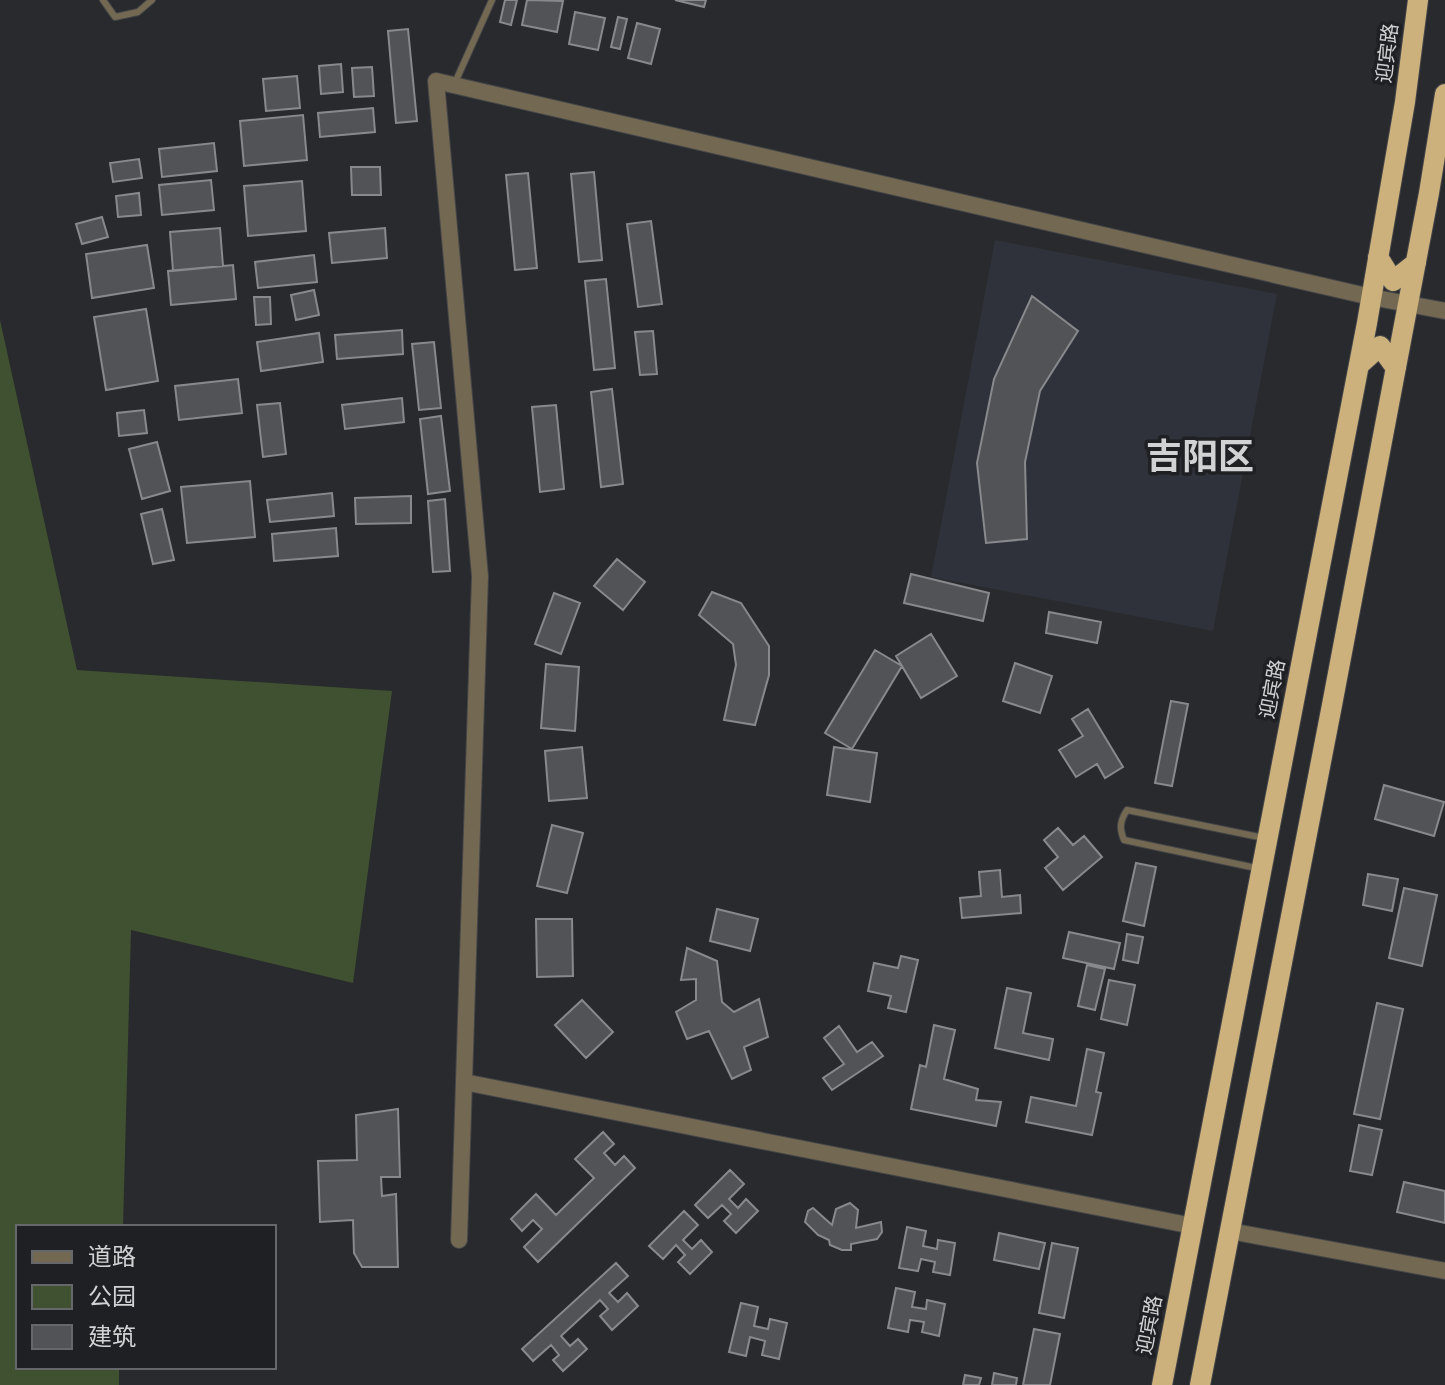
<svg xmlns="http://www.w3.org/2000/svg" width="1445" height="1385" viewBox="0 0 1445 1385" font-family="Montserrat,'Noto Sans SC',sans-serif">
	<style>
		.built { fill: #30323b }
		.green { fill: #3f5130 }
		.building { fill: #525356; stroke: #88898d; stroke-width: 2 }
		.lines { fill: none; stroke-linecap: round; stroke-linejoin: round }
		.service-casing { stroke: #444548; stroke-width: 8 }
		.tertiary-casing { stroke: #444548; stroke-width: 18 }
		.trunk-casing { stroke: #444548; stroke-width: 22 }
		.service { stroke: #736851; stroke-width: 6 }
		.tertiary { stroke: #736851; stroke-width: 16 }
		.trunk { stroke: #ccb17d; stroke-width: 20 }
		.labels { text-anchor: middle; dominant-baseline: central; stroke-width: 7; stroke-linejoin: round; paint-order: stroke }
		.street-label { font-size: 20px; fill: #d1d2d4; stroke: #1f2023 }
		.town-label { font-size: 36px; font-weight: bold; fill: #d1d2d4; stroke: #1f2023 }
	</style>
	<rect width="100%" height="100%" fill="#292a2d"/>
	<path class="built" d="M995,240L1277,294L1213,631L931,577Z"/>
	<path class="green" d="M0,320L77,670L392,691L353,983L131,930L123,1227H18V1367H119V1385H0Z"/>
	<path class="building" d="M505,0H517L511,25L500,22Z
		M527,0L563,1L557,32L522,25Z
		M675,0H706L704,7Z
		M575,12L605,18L598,50L569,44Z
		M618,17L627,19L620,49L611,47Z
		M637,23L660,29L651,64L628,58Z
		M408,29L417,121L396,123L388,31Z
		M341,64L343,92L321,94L319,66Z
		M372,67L374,96L354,97L352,68Z
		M297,76L300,108L266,111L263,79Z
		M373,108L375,132L320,137L318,113Z
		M303,115L307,160L244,166L240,121Z
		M214,143L217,171L162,177L159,149Z
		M139,159L142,178L113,182L110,163Z
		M351,167H380L381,195H352Z
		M594,172L602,260L579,262L571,174Z
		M528,173L537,268L515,270L506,175Z
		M211,180L214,210L162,215L159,185Z
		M302,181L306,231L248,236L244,186Z
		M139,193L141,215L118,217L116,196Z
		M102,217L108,237L82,244L76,224Z
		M651,221L662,304L638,307L627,224Z
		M220,228L223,266L173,271L170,232Z
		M385,228L387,258L332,263L329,233Z
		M147,245L154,288L92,298L86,254Z
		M314,255L317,282L258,288L255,262Z
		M233,265L236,299L171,305L168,271Z
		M606,279L615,368L594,370L585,281Z
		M314,290L319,315L296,320L291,295Z
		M1032,296L1078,331L1040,391L1025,462L1027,539L986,543L977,463L994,379Z
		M254,297H270L271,324L256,325Z
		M146,309L158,381L106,390L94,317Z
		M402,330L403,354L337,359L335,335Z
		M653,331L657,374L640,375L635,332Z
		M319,333L323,362L261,371L257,342Z
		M434,342L441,408L419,410L412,344Z
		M238,379L242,413L179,420L175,386Z
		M612,389L623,484L601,487L591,392Z
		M402,398L404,422L345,429L342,405Z
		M280,403L286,454L263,457L257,405Z
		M556,405L564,489L540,492L532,407Z
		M144,410L147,433L119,436L117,413Z
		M441,416L450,491L428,494L420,419Z
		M157,442L170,491L142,499L129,449Z
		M250,481L255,537L187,543L181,487Z
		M332,493L334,516L270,522L267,500Z
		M411,496V523L356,524L355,498Z
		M445,499L450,571L433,572L428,501Z
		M162,509L174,560L153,564L141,514Z
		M336,528L338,556L274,561L272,534Z
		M617,559L645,582L623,610L594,586Z
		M911,574L989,593L983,621L904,603Z
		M712,592L741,603L769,646V675L755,725L724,720L736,665L733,644L699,615Z
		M554,593L580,603L561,654L535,644Z
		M1049,612L1101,622L1097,643L1046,633Z
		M931,634L957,676L921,698L896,656Z
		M875,650L902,666L852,749L825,733Z
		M1015,663L1052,676L1040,713L1003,701Z
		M546,664L579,667L575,731L541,728Z
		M1171,701L1188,704L1172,786L1155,783Z
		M1088,709L1123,767L1105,778L1097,764L1076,777L1059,750L1083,736L1072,719Z
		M582,747L587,798L549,801L545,751Z
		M834,747L877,753L870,802L827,795Z
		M1384,785L1444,802L1434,836L1375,819Z
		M552,825L583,833L567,893L537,886Z
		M1058,828L1073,845L1084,836L1102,857L1063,890L1045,868L1058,857L1044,840Z
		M1136,863L1156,867L1144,926L1123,921Z
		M1000,870L1002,897L1020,895L1021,913L962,918L960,898L981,896L979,872Z
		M1368,874L1398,879L1392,911L1363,905Z
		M1404,888L1437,895L1422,966L1389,958Z
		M717,909L758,919L750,951L710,941Z
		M536,919H572L573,976L537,977Z
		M1069,932L1120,943L1114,969L1063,958Z
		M1127,934L1143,937L1138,963L1123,960Z
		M687,948L717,961L722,1002L734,1012L759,999L768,1037L744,1047L751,1070L732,1079L709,1031L687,1039L676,1012L696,1000V979L681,980Z
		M901,956L918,960L906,1012L888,1008L891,996L868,991L874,963L898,968Z
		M1087,965L1105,969L1095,1010L1078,1006Z
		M1109,980L1135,985L1127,1025L1101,1019Z
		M1007,988L1031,993L1023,1033L1053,1039L1049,1060L995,1048Z
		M582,1000L613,1032L586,1058L555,1025Z
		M1377,1003L1403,1009L1380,1119L1354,1114Z
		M934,1025L955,1030L944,1079L978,1089L976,1100L1001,1102L996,1126L911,1109L920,1065L926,1067Z
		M839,1026L857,1052L872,1042L883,1056L832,1090L823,1078L844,1064L824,1038Z
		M1087,1049L1104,1053L1096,1092L1101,1093L1092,1135L1026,1122L1031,1097L1076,1106Z
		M398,1109L400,1177H381L382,1196L396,1194L398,1267H362L354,1253L353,1220L320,1222L318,1161L357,1160L356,1115Z
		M1359,1125L1382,1130L1372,1175L1350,1171Z
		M603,1132L614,1144L604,1153L615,1165L624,1156L635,1168L538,1262L524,1247L542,1229L533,1220L522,1231L511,1219L536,1194L556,1215L594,1178L575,1159Z
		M730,1170L744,1184L729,1199L738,1208L746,1199L758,1211L736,1233L724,1221L731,1214L722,1205L708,1218L695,1205Z
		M1404,1182L1445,1191V1223L1397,1212Z
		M850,1203L858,1210L856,1228L881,1222L882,1232L877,1239L851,1244V1250H842L830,1245L829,1240L818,1235L805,1222L808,1211L813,1208L832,1225L836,1209Z
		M684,1211L698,1225L683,1240L692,1249L701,1240L712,1252L690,1274L678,1262L685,1255L676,1245L663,1259L649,1246Z
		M907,1227L926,1231L923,1246L937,1249L938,1240L955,1243L950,1275L933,1272L935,1262L921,1259L918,1271L899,1268Z
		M999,1233L1045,1243L1039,1269L994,1260Z
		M1052,1243L1078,1248L1064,1318L1039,1313Z
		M616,1263L628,1276L609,1293L618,1302L627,1293L638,1306L612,1330L600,1316L608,1309L600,1300L561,1336L570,1346L578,1339L587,1349L563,1371L553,1360L559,1355L551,1345L533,1361L522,1349Z
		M896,1288L915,1292L912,1307L926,1309L927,1300L945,1304L939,1336L922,1332L924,1322L910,1320L908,1332L888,1328Z
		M741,1303L758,1307L754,1326L768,1329L770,1319L787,1323L779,1359L762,1355L765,1341L750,1337L746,1356L729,1352Z
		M1034,1329L1060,1334L1050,1385H1023Z
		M994,1373L1017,1378L1016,1385H992Z
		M965,1375L981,1378L979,1385H963Z"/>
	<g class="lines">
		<g class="service-casing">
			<path id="service" d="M103,0L115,17L138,12L152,0
				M454,85L492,0
				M1256,868L1124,840C1119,828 1120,821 1127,810L1264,838"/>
		</g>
		<g class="tertiary-casing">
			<path id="tertiary" d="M464,1082L1193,1226
				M1230,1231L1445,1271
				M459,1240L480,576L436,81L1371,297L1445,311"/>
		</g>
		<g class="trunk-casing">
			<path id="trunk" d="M1378,257L1393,281L1416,263
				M1359,365L1380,346L1396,368
				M1162,1385L1367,323L1405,102L1418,0
				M1200,1385L1332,705L1429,193L1445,94"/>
		</g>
		<use href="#service" class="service"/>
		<use href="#tertiary" class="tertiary"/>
		<use href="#trunk" class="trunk"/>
	</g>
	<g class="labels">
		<g class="street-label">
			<text transform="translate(1387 53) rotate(-83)">迎宾路</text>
			<text transform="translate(1272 689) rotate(-79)">迎宾路</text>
			<text transform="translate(1149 1325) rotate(-79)">迎宾路</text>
		</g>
		<g class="town-label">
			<text x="1200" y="456">吉阳区</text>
		</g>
	</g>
	<rect x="16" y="1225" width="260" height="144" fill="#1f2023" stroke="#66676a" stroke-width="2"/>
	<rect x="32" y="1251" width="40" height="12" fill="#736851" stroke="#66676a" stroke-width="2"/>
	<text x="88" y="1265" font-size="24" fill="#d1d2d4">道路</text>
	<rect x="32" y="1285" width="40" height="24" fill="#3f5130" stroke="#66676a" stroke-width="2"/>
	<text x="88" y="1305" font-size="24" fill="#d1d2d4">公园</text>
	<rect x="32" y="1325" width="40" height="24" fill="#525356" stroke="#66676a" stroke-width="2"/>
	<text x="88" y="1345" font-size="24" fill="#d1d2d4">建筑</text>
</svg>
